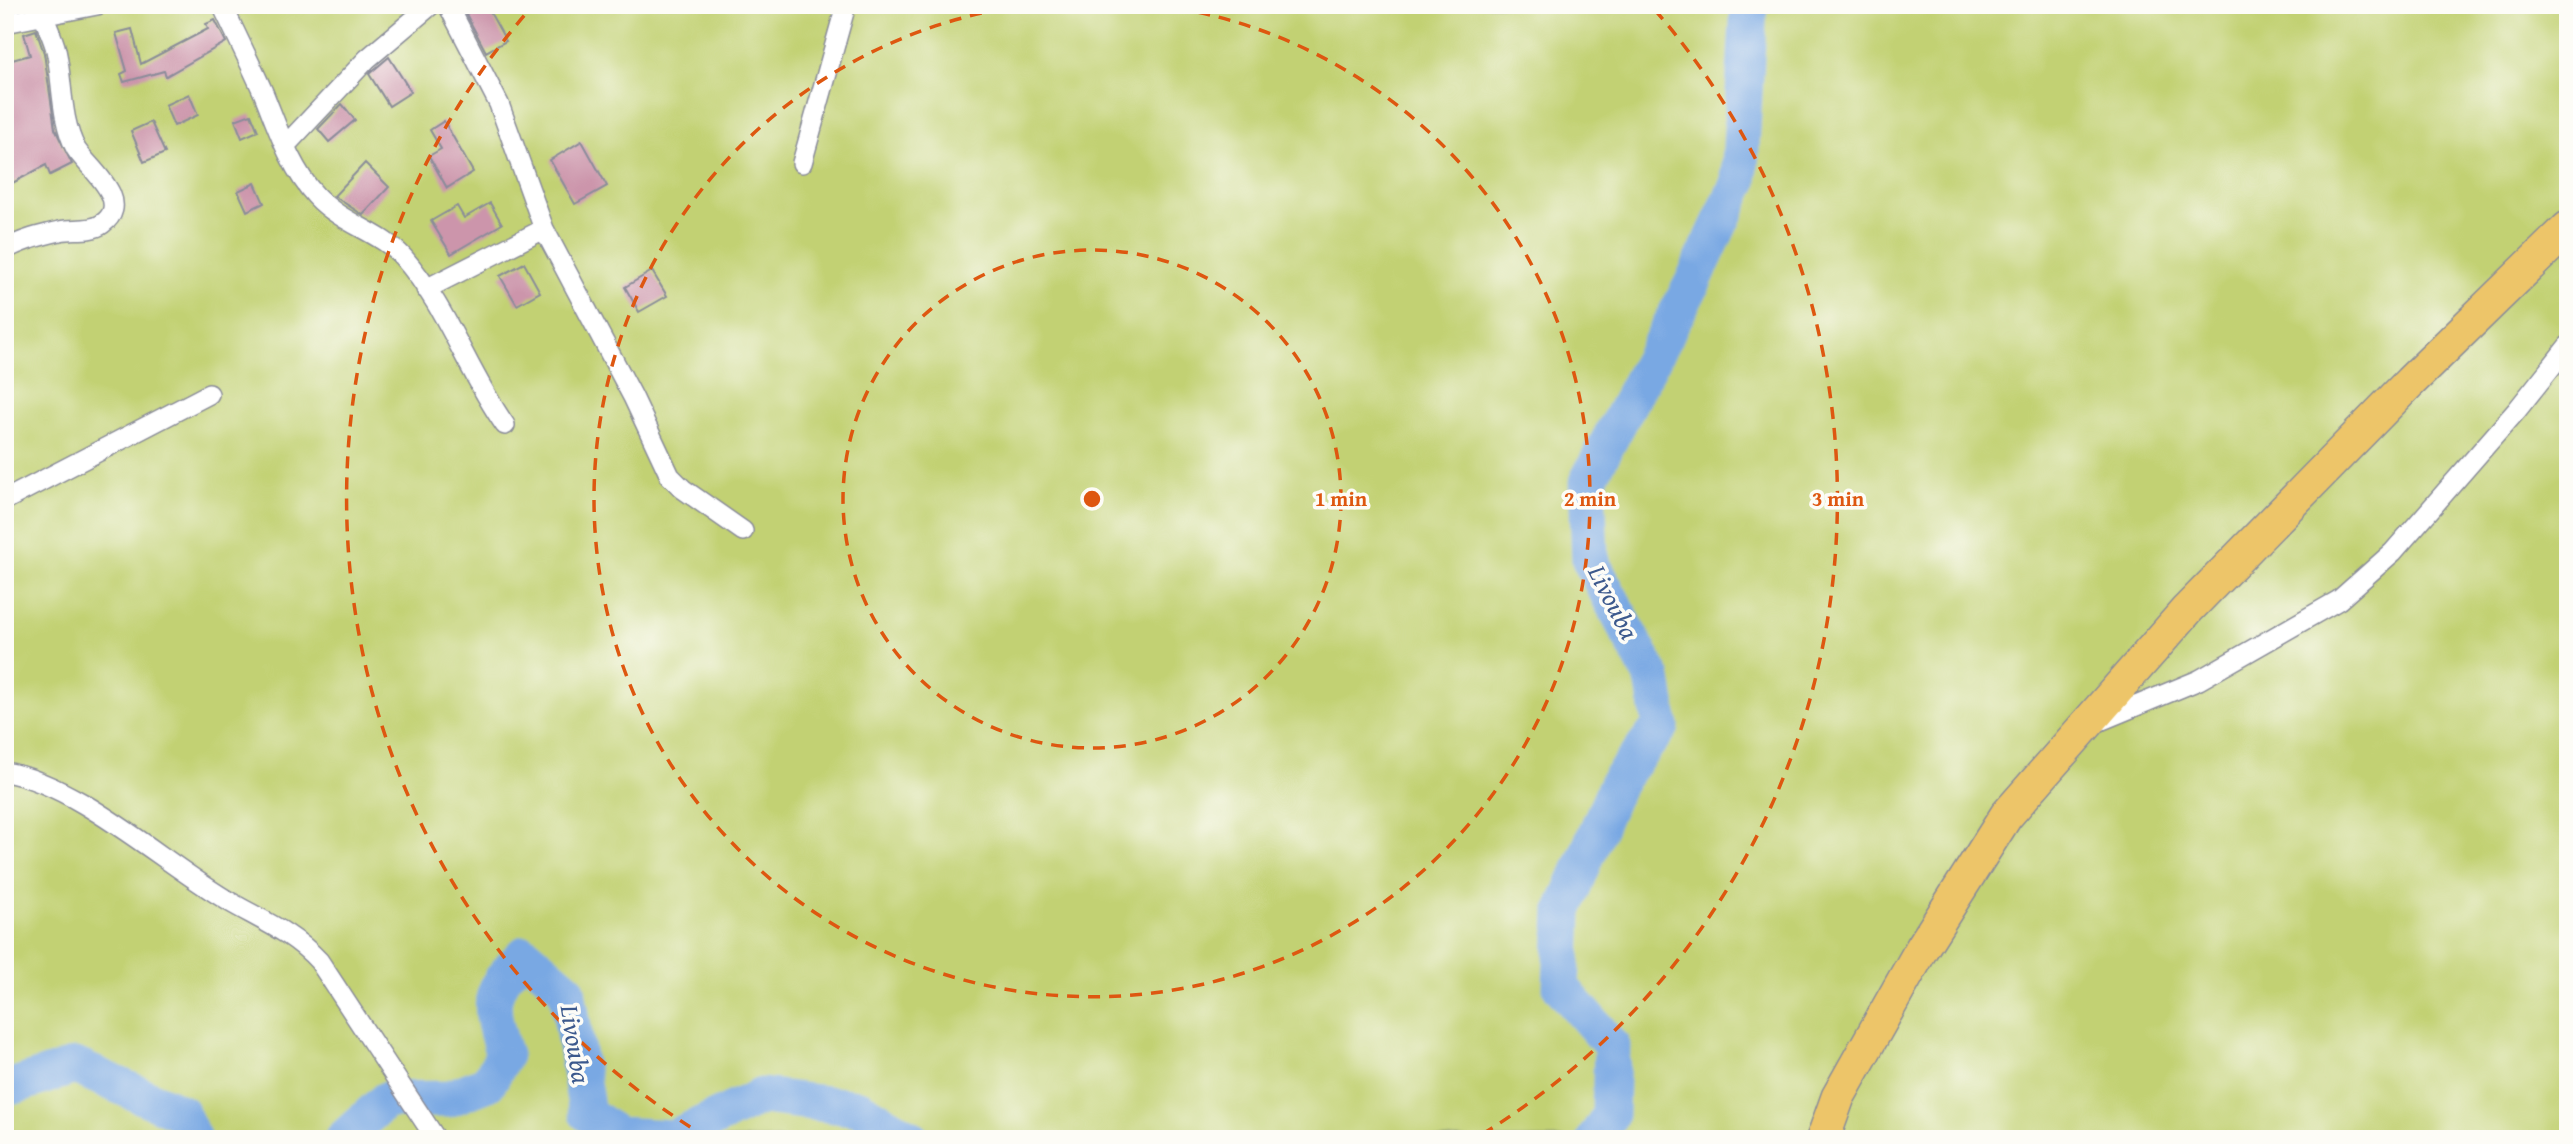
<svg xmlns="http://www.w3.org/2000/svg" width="2573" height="1144" viewBox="0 0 2573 1144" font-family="'Gentium Book Plus',serif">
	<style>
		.green { fill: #c2d173; stroke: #6e8068; stroke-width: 2 }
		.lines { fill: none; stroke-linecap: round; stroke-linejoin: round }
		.river { stroke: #79a8e3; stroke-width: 37 }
		.building { fill: #cc95ab }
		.minor-casing { stroke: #8a8c99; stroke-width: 22 }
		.trunk-casing { stroke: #8a8c99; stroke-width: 36 }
		.minor { stroke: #fff; stroke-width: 19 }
		.trunk { stroke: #edc569; stroke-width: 33 }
		.ring { fill: none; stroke: #de5710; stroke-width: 3.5; stroke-dasharray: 12 9 }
		.labels { text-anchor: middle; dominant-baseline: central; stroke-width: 7; stroke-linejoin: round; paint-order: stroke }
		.water-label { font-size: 26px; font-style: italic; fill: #3c598d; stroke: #fdfcf7 }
		.centre { fill: #de5710; stroke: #fdfcf7; stroke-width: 3.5 }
		.ring-label { font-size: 21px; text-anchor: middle; font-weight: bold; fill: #de5710; stroke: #fdfcf7; stroke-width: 7; stroke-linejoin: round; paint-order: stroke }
	</style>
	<rect width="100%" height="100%" fill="#fdfcf7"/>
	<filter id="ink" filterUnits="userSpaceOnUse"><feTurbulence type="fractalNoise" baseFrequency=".0143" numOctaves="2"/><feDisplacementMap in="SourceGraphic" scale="14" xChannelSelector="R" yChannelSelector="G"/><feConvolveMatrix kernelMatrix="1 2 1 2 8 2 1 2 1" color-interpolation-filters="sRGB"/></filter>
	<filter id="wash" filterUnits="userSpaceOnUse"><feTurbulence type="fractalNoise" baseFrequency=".00686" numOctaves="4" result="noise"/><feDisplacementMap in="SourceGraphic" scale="28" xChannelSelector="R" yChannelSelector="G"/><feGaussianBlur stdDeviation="1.57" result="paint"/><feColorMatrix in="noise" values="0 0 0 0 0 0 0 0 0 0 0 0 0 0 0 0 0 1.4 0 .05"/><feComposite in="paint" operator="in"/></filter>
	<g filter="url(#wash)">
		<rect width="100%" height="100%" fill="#f8e8d4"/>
		<path class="green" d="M5,5H2568V1139H5Z"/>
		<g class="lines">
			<path class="river" d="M5,1089L75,1066L181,1113L193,1139
				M343,1139L386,1100L448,1099L488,1083L504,1055C489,1006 485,991 525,954L567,990L587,1113L616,1135L673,1138L762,1096L859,1108L911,1139
				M1595,1139L1610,1115L1612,1046L1561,987L1564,910L1618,781L1661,726L1653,679L1590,560L1587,482L1692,284L1739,182L1749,5"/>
		</g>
		<g id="blocks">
			<path class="building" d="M480,5H486L506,41L486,52L466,14Z
				M215,20L226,42L166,76L164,71L124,82L121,74L127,71L116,33L132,29L141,64L208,29L206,24Z
				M36,30L44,53L55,129L72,164L50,175L46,165L5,187V62L30,55L24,34Z
				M389,57L411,92L389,106L369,74Z
				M189,94L198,115L174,126L165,105Z
				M342,104L355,120L329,142L318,129Z
				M251,114L258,131L242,138L235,120Z
				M444,121L473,172L447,188L429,156L441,149L430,130Z
				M151,122L165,153L144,162L131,131Z
				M582,141L607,186L575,204L550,160Z
				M365,163L389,187L363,215L334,196Z
				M255,183L264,203L247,211L238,191Z
				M490,203L502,224L451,254L431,221L457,206L464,218Z
				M524,263L540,292L517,305L500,276Z
				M652,271L667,296L639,312L625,287Z"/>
		</g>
	</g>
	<g filter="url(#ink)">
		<use href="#blocks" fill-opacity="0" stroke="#8a8c99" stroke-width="2"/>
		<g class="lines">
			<g class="minor-casing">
				<path id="minor" d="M222,5C236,34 250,63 263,92C277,126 290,168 316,196C342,224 381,232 403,257C447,307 467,371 505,425
					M448,5L499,104L544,229L633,397L670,476L683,489L743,531
					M5,23L97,5
					M285,146L367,59L431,5
					M802,163L846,5
					M5,250C21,240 42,235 60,231C73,228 91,232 102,224C135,201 86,166 76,149C60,119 63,81 56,50C53,38 47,26 43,15
					M426,289L544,229
					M5,500L209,394
					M2095,723L2199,680L2339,600L2393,552L2517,410L2568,346
					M5,772C80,785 163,863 230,902C263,921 293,933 319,961L436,1139"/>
			</g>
			<g class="trunk-casing">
				<path id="trunk" d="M1823,1139L1838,1097L1922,948L2006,816L2187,610L2410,382L2568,228"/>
			</g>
			<use href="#minor" class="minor"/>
			<use href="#trunk" class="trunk"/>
		</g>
	</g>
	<g class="ring">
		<circle cx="1092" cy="499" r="249"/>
		<path d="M1157 5A498 498 0 1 1 1027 5"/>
		<path d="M708 1138A746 746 0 0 1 529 10M1655 10A746 746 0 0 1 1476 1138"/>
	</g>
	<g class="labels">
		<g class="water-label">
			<text transform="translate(1614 602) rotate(63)">Livouba</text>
			<text transform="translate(576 1044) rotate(81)">Livouba</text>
		</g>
	</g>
	<circle cx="1092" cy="499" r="10" class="centre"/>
	<g class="ring-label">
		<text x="1341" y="506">1 min</text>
		<text x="1590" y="506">2 min</text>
		<text x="1838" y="506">3 min</text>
	</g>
	<rect width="2573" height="1144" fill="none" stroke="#fdfcf7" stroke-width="28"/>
</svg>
